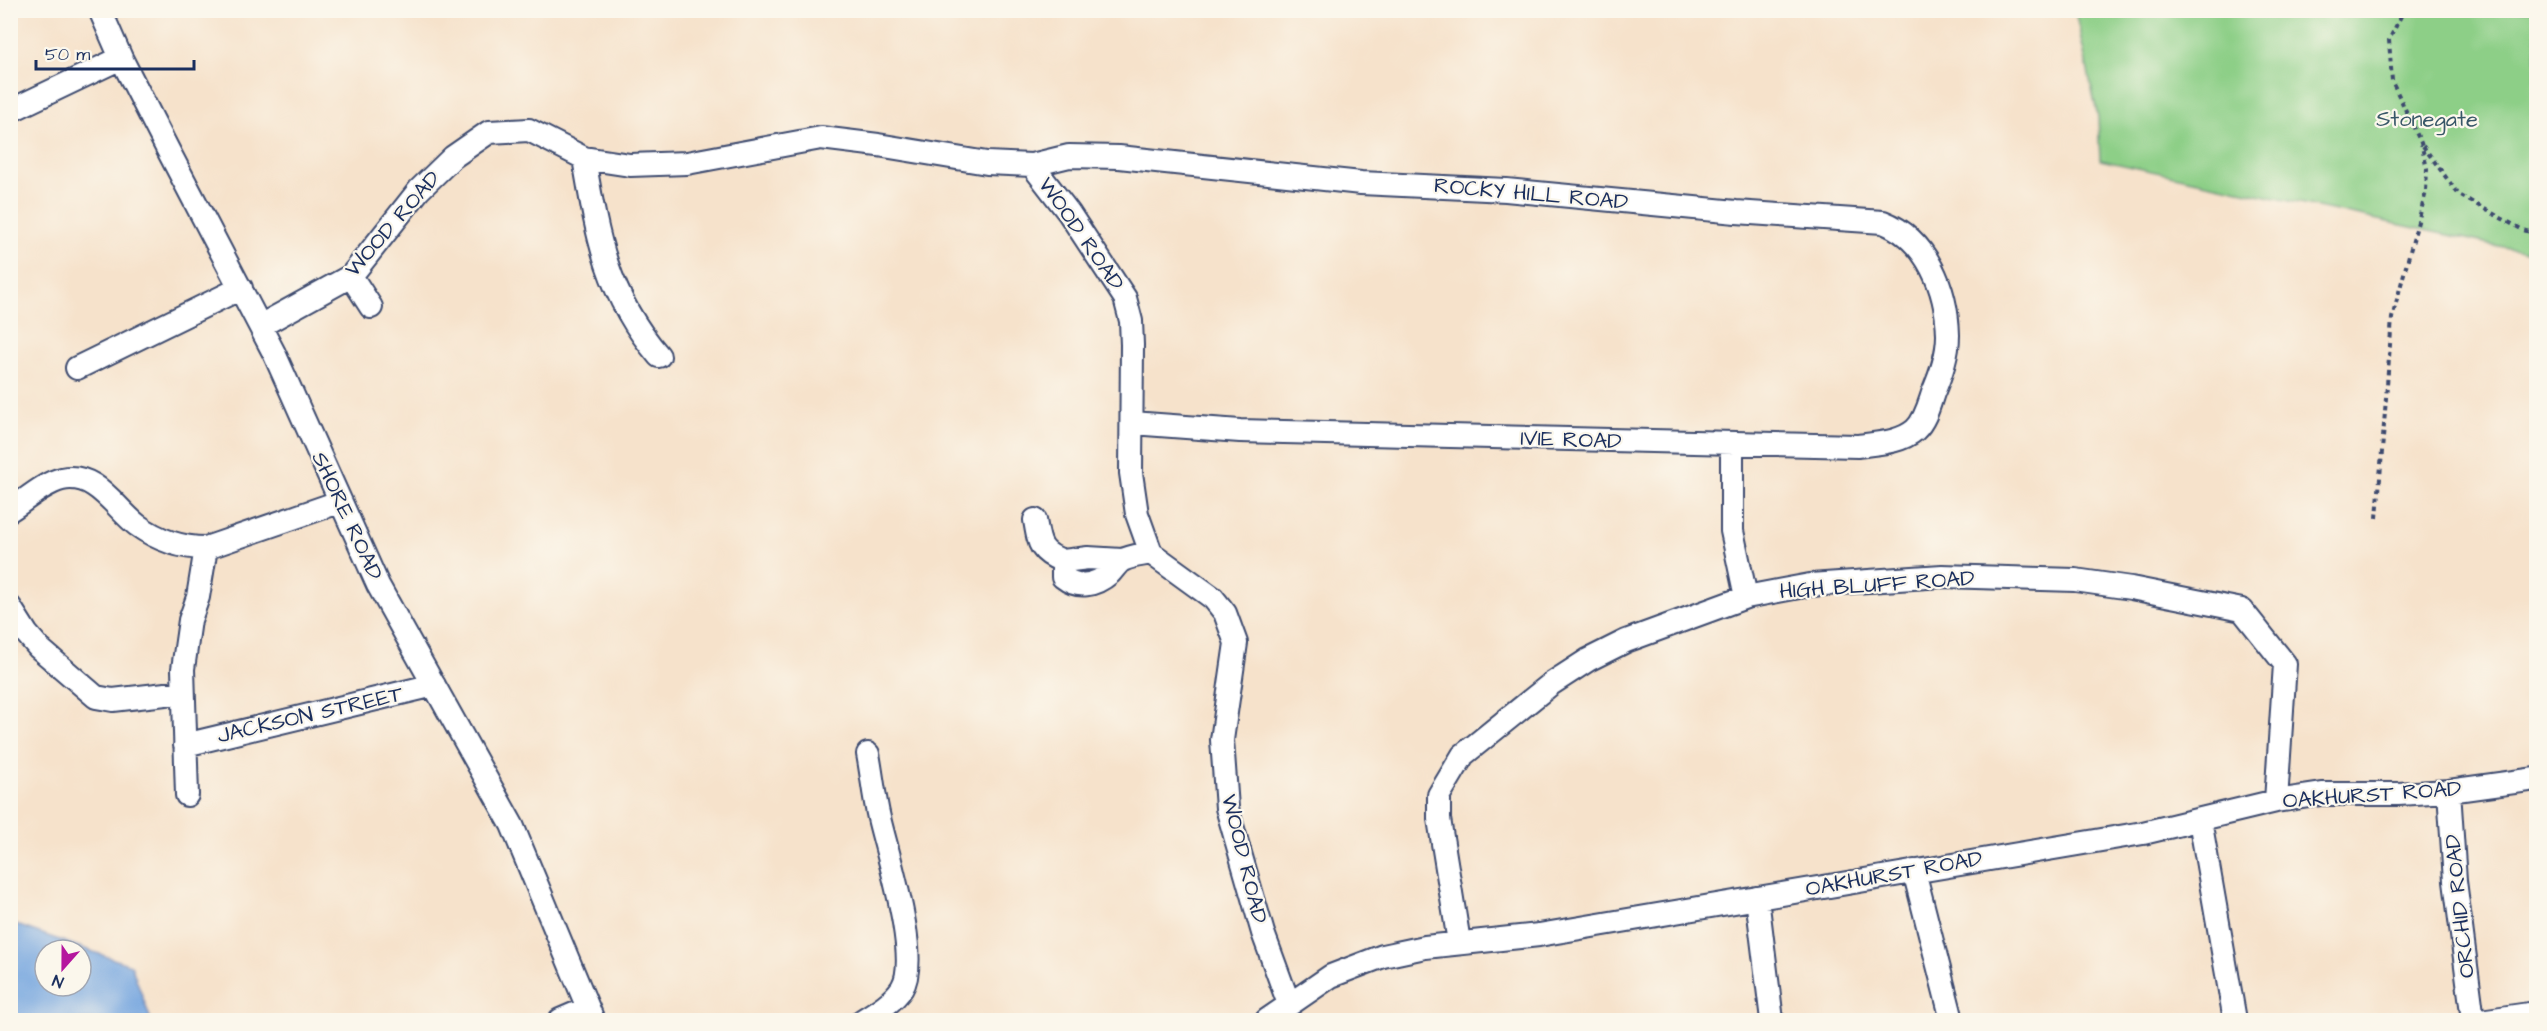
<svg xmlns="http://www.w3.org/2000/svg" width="2547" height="1031" viewBox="0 0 2547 1031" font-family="'Architects Daughter',sans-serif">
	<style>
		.green { fill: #8dcf87; stroke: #547f72; stroke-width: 1.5 }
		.water { fill: #75a5df; stroke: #486a9e; stroke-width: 1.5; fill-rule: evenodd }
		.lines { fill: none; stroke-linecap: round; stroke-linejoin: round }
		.minor-casing { stroke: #3c4a6e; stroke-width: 26 }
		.path { stroke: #3c4a6e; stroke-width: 4; stroke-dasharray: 4.5 4.5; stroke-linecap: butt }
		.minor { stroke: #fff; stroke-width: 22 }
		.labels { text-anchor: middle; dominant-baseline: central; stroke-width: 4.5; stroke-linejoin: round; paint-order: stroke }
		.park-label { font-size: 22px; fill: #385768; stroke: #fbf7ec }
		.street-label { font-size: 22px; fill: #1b2f5e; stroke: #fbf7ec }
	</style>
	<rect width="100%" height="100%" fill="#fbf7ec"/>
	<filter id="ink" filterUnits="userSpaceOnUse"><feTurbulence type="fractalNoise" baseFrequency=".0167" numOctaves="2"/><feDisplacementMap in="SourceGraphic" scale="12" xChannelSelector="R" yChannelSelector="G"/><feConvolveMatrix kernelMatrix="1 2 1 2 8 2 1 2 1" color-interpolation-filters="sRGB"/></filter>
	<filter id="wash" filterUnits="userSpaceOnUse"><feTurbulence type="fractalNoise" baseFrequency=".008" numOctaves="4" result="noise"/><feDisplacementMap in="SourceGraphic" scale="24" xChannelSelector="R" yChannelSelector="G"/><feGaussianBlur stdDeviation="1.35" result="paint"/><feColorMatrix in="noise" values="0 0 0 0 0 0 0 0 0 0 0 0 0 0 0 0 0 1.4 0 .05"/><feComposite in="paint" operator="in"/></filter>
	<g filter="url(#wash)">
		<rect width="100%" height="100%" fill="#f6e2cb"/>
		<path class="green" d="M2075,11H2536V254L2100,160L2098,117Z"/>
		<path class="water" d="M11,923L131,965L151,1020H11ZM45,950H81V986H45Z"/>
	</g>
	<g filter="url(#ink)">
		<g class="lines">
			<g class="minor-casing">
				<path id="minor" d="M100,10L121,58L168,150L274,353L378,585L512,825L593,1020
					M10,111L121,58
					M584,158C597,235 606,294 659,356
					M1032,165L1069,156L1119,157L1361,183L1506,190L1736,212L1883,222C1927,239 1947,290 1948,335C1948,355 1941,374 1933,393C1929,405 1925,421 1915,430C1900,443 1876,443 1858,446L1240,431L1132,423
					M351,276L371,307
					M260,326L351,276L419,190L453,157L489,132L529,130L584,158L630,165L687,163L821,138L878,145L987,163L1032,165L1069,213L1125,298L1131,321L1132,345L1131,473L1137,514L1151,553L1213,598L1225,613L1236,643L1222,740L1227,808L1263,933L1289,1004
					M77,368L241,288
					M1732,444V531L1746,597
					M10,510C26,500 44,483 62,479C96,472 114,507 137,525C158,540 180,548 206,548L339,502
					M1035,520C1039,543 1039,552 1063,561
					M1122,560L1088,558L1063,561V577C1078,589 1095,586 1110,573C1114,569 1118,562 1123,560C1130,556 1142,555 1151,553
					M10,607L27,634L39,648L96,697L113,700L183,692
					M185,745L434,685
					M2449,791L2455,881L2473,1020
					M187,795L183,669L190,620L198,597L206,548
					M2200,820L2235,1020
					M1914,871L1952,1020
					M1757,898L1772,1020
					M1459,942L1439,819V795L1463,755L1551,684L1588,660L1626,641L1746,597L1810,585L1942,576L2075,580L2131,588L2242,610L2285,664L2276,801
					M560,1020L588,1008
					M863,1020C876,1012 893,1002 902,988C921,958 887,853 879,818C874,797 872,775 868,754
					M1267,1020L1331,976L1383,956L1425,947L1539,935L2143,833L2276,801L2322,794H2398L2449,791L2536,779
					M2487,1020L2536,1013"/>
			</g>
			<path class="path" d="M2423,146L2459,195L2523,230L2536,234
				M2377,518L2392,318L2426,192L2427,168L2421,143L2392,81L2389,40L2404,10"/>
			<use href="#minor" class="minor"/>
		</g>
	</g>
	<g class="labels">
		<g class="park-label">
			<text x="2427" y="119">Stonegate</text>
		</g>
		<g class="street-label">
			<text transform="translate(1531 194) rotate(5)">ROCKY HILL ROAD</text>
			<text transform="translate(393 224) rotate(-49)">WOOD ROAD</text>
			<text transform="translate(1081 234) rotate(55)">WOOD ROAD</text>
			<text transform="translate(1571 440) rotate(2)">IVIE ROAD</text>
			<text transform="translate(347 516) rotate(65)">SHORE ROAD</text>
			<text transform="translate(1877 585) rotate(-4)">HIGH BLUFF ROAD</text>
			<text transform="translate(310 715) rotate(-13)">JACKSON STREET</text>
			<text transform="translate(2372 795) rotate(-4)">OAKHURST ROAD</text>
			<text transform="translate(1244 859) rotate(76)">WOOD ROAD</text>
			<text transform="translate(1894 874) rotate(-10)">OAKHURST ROAD</text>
			<text transform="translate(2460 906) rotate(-96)">ORCHID ROAD</text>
		</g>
	</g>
	<rect width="2547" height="1031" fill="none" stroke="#fbf7ec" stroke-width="36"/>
	<g transform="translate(63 968) rotate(201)"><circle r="28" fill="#fbf7ec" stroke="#a1a7b3" stroke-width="1.5"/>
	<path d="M0-4.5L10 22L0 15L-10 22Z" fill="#b5179e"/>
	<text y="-9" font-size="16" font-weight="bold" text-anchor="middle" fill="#1b2f5e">N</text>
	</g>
	<path d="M36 60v9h158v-9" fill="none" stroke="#1b2f5e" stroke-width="3"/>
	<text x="45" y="60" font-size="18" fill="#1b2f5e" stroke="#fbf7ec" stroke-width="4.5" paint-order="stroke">50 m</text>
</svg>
